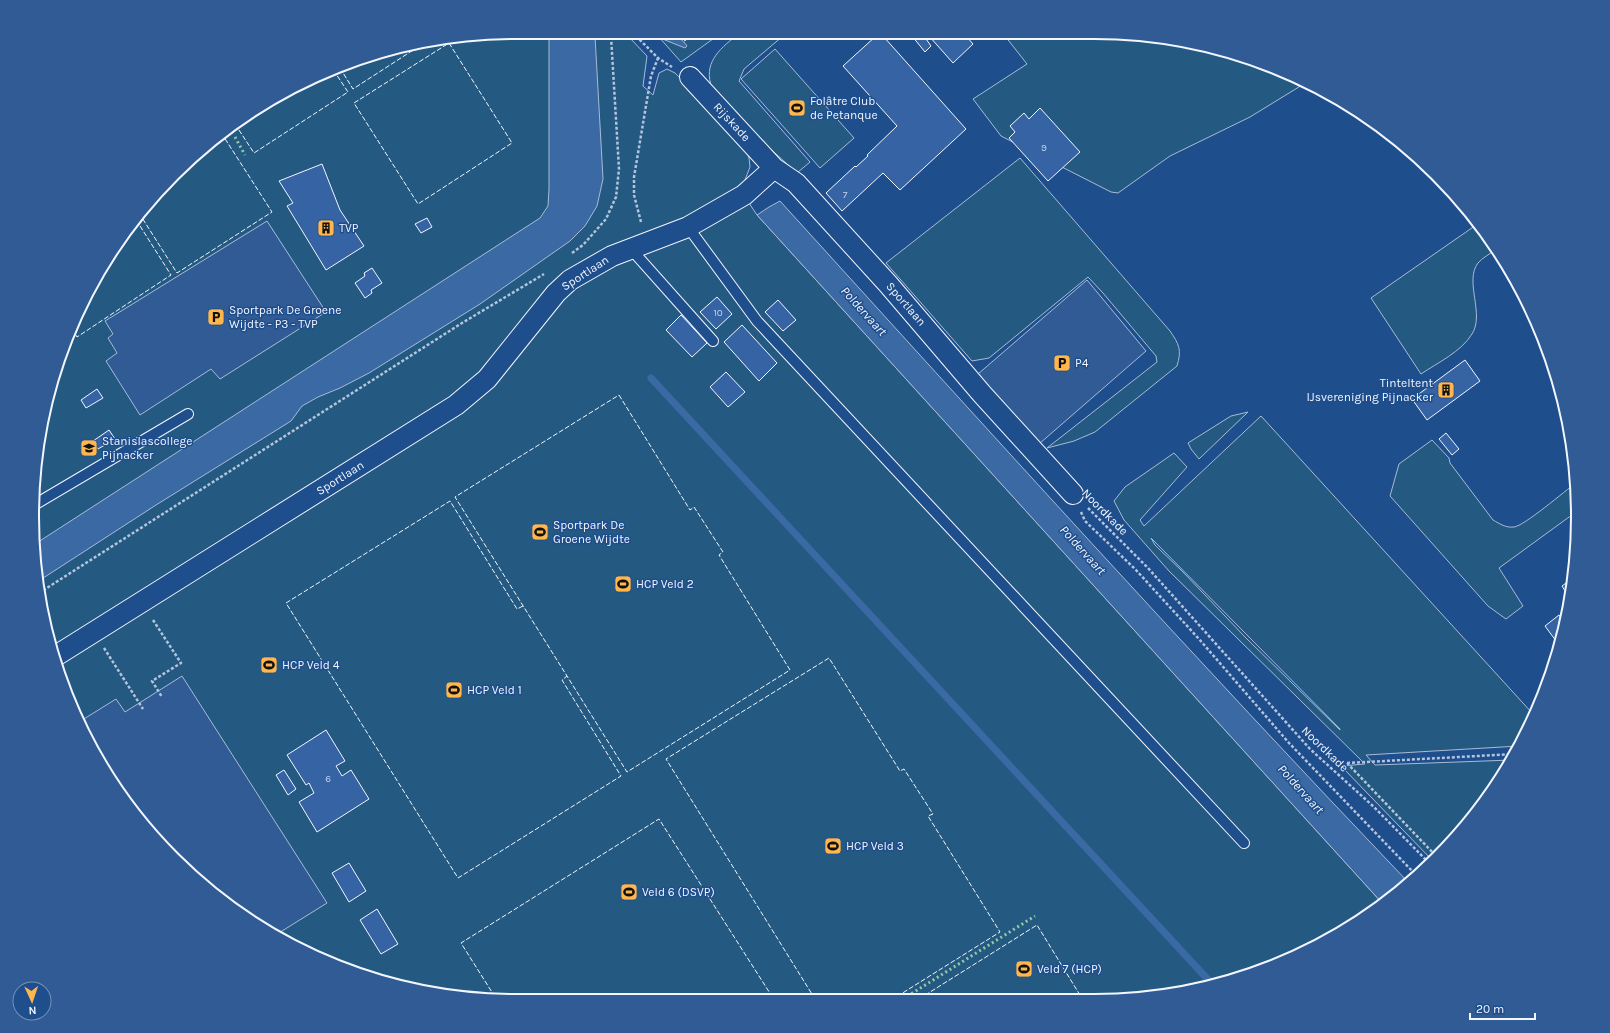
<svg xmlns="http://www.w3.org/2000/svg" width="1610" height="1033" viewBox="0 0 1610 1033" font-family="Karla,sans-serif">
	<style>
		.green { fill: #245a82; stroke: #a8bbd7; fill-rule: evenodd }
		.parking { fill: #305b95; stroke: #a8bbd7 }
		.water { fill: #3b69a3; stroke: #a8bbd7 }
		.lines { fill: none; stroke-linecap: round; stroke-linejoin: round }
		.stream { stroke: #3b69a3; stroke-width: 7 }
		.building { fill: #3563a3; stroke: #f2f6ff }
		.lane-casing { stroke: #f2f6ff; stroke-width: 12 }
		.street-casing { stroke: #f2f6ff; stroke-width: 22 }
		.path { stroke: #b3c4dc; stroke-width: 2.5; stroke-dasharray: 3 2; stroke-linecap: butt }
		.lane { stroke: #1f4e8c; stroke-width: 10 }
		.street { stroke: #1f4e8c; stroke-width: 20 }
		.hedge { stroke: #97c8a6; stroke-width: 3; stroke-dasharray: 2 3; stroke-linecap: butt }
		.fence { stroke: #f2f6ff; stroke-width: 1; stroke-dasharray: 5 2; stroke-linecap: butt }
		.labels { text-anchor: middle; dominant-baseline: central; stroke-width: 3; stroke-linejoin: round; paint-order: stroke }
		.number-label { font-size: 10px; fill: #c3d1e8 }
		.poi-label { font-size: 12px; fill: #f2f6ff; stroke: #1f4e8c; text-anchor: start }
		.street-label { font-size: 12px; fill: #f2f6ff; stroke: #1f4e8c }
		.water-label { font-size: 13px; font-style: italic; fill: #f2f6ff; stroke: #1f4e8c }
		.rim { fill: none; stroke: #f2f6ff; stroke-width: 2 }
	</style>
	<rect width="100%" height="100%" fill="#1f4e8c"/>
	<path class="green" d="M453,36H628L647,56L643,86L653,95L659,73L667,69L675,73L704,101L745,147L749,158L750,167L743,185L739,188L757,215L1383,904L1308,951L1219,985L1125,1000L453,997L331,964L274,936L114,785L69,702L48,642L36,580L33,485L58,361L97,274L132,222L174,174L247,114L361,58Z
		M658,36H717L681,62Z
		M736,36H783L744,69L739,81L810,162L797,173L754,134L712,88C703,64 718,50 736,36Z
		M1005,36H1157L1219,49L1307,82L1250,117L1170,156L1118,193L1111,192L1001,136L973,99L1027,64Z
		M775,49L854,138L820,168L741,79Z
		M1020,158L1170,331C1179,344 1182,350 1177,366L1095,432L1074,441L1047,448L1157,362L1156,356L1103,293L1088,277L989,358L972,361L886,263Z
		M1479,223L1495,250C1490,254 1482,258 1478,263C1464,281 1485,314 1472,334C1461,352 1437,363 1421,374L1371,298Z
		M1248,412L1199,459L1191,449L1188,443L1231,416Z
		M1261,416L1533,714L1519,746L1366,755L1375,765L1512,760L1458,836L1432,860L1341,766L1365,764L1169,571L1124,520L1114,501L1125,487L1174,453L1187,467L1140,520L1144,526ZM1151,538L1340,729V730L1246,638L1182,571L1155,545Z
		M1432,440L1449,458L1450,463L1493,520C1500,524 1506,528 1514,527C1524,526 1565,491 1577,482L1576,512L1499,568L1523,606L1506,619L1488,606L1390,496L1399,464Z"/>
	<path class="parking" d="M267,221L326,312L220,379L211,369L140,415L106,361L117,353L108,338L113,334L105,321Z
		M1087,280L1146,351L1039,444L978,374Z
		M182,676L327,903L274,936L197,881L114,785L79,722L116,699L125,712Z"/>
	<path class="water" d="M549,36H595L603,179L597,206L585,226L570,241L480,304L369,373L340,388L318,397L302,406L291,421L156,505L37,582L35,544L540,218L548,206L549,189Z
		M655,36C670,36 678,33 687,46L685,48Z
		M780,201C988,430 1195,659 1408,882L1383,904L757,215L769,207Z"/>
	<g class="lines">
		<path class="stream" d="M651,378L1213,985"/>
	</g>
	<path class="building" d="M876,36H883L966,129L900,190L883,173L842,211L826,193L855,166L856,167L868,156L867,155L897,126L843,66Z
		M912,36H924L931,46L925,52Z
		M929,36H966L973,44L953,63Z
		M1040,108L1080,152L1048,181L1009,138L1015,132L1010,126L1024,113L1029,119Z
		M322,164L340,210L364,246L326,270L287,206L293,203L279,181Z
		M427,218L432,227L421,233L415,224Z
		M372,268L382,283L371,290L372,293L365,298L355,283L365,276L364,273Z
		M717,297L732,314L716,329L700,312Z
		M778,300L796,320L783,331L765,312Z
		M681,315L707,343L692,357L666,330Z
		M742,325L777,363L759,381L724,342Z
		M1465,360L1480,381L1427,420L1412,399Z
		M726,372L745,392L728,407L710,387Z
		M97,389L103,398L86,408L81,400Z
		M109,430L115,439L98,449L93,441Z
		M1446,433L1459,449L1452,455L1439,439Z
		M1574,577V580L1569,601L1565,596L1567,594L1562,586Z
		M1559,615L1564,622L1559,645L1545,626Z
		M326,730L345,761L336,766L342,776L351,770L369,799L317,832L299,802L314,793L309,783L306,785L287,755Z
		M284,770L296,789L288,795L276,775Z
		M349,863L366,891L349,902L332,873Z
		M377,909L398,944L381,954L360,920Z"/>
	<g class="lines">
		<g class="lane-casing">
			<path id="lane" d="M688,227L757,321L1244,843
				M631,249L713,341
				M34,505L188,414"/>
		</g>
		<g class="street-casing">
			<path id="street" d="M690,77L774,168L796,183L888,284L982,394L1073,494
				M54,657L456,405L487,379L556,293L570,280L612,256L688,227L744,195L774,168"/>
		</g>
		<path class="path" d="M636,36L658,58L672,67
			M641,222L634,195V177L651,76L658,58
			M572,253L583,245L606,219L616,197L619,169L611,36
			M1088,508L1148,568L1310,749L1374,807L1429,863
			M1081,512L1085,521L1136,570L1199,639L1289,743L1416,875
			M39,593L462,323L544,274
			M153,620L181,663L152,681L162,697
			M104,648L143,709
			M1347,763L1515,754
			M1347,763L1436,856"/>
		<use href="#lane" class="lane"/>
		<use href="#street" class="street"/>
		<path class="hedge" d="M230,128L232,132
			M235,137L245,155
			M903,999L1035,916"/>
		<path class="fence" d="M684,41L693,36
			M449,43L512,143L418,204L354,103Z
			M340,68L353,89L424,43
			M235,124L254,153L348,92L334,71
			M139,213L177,273L272,212L222,134
			M72,329L77,337L171,275L135,218
			M619,395L690,510L694,507L723,552L719,555L790,670L627,772L455,497Z
			M523,606L517,609L450,501L286,603L458,878L621,776L562,680L567,676
			M495,997L461,943L659,819L773,998
			M815,999L666,759L829,658L900,771L904,769L933,814L928,816L1000,932L893,999
			M919,999L1037,925L1083,1000"/>
	</g>
	<defs>
		<g id="stadium-square" transform="scale(0.9)"><rect x="-9" y="-9" width="18" height="18" rx="4" fill="#ffb74d" stroke="#1f4e8c"/><path d="M0-5a6.5 5 0 1 0 0 10a6.5 5 0 1 0 0-10ZM-3.5-1.8h7v3.6h-7Z" fill="#111"/></g>
		<g id="building-square" transform="scale(0.9)"><rect x="-9" y="-9" width="18" height="18" rx="4" fill="#ffb74d" stroke="#1f4e8c"/><path d="M-4-6H4V6H1V3H-1V6H-4ZM-2.5-4.3h1.7v1.8h-1.7ZM.8-4.3h1.7v1.8H.8ZM-2.5-1h1.7V.8h-1.7ZM.8-1h1.7V.8H.8Z" fill="#111"/></g>
		<g id="parking-square" transform="scale(0.9)"><rect x="-9" y="-9" width="18" height="18" rx="4" fill="#ffb74d" stroke="#1f4e8c"/><path d="M-3.5-5.5H1a3.5 3.5 0 0 1 0 7H-1V5.5H-3.5ZM-1-3.4V-.6H.8a1.4 1.4 0 0 0 0-2.8Z" fill="#111"/></g>
		<g id="school-square" transform="scale(0.9)"><rect x="-9" y="-9" width="18" height="18" rx="4" fill="#ffb74d" stroke="#1f4e8c"/><path d="M0-5L7-2L0 1L-7-2ZM-4 1L0 2.5L4 1V4Q0 6-4 4Z" fill="#111"/></g>
	</defs>
	<g fill-rule="evenodd">
		<use href="#stadium-square" x="797" y="108"/>
		<use href="#building-square" x="326" y="228"/>
		<use href="#parking-square" x="216" y="317"/>
		<use href="#parking-square" x="1062" y="363"/>
		<use href="#building-square" x="1446" y="390"/>
		<use href="#school-square" x="89" y="448"/>
		<use href="#stadium-square" x="540" y="532"/>
		<use href="#stadium-square" x="623" y="584"/>
		<use href="#stadium-square" x="269" y="665"/>
		<use href="#stadium-square" x="454" y="690"/>
		<use href="#stadium-square" x="833" y="846"/>
		<use href="#stadium-square" x="629" y="892"/>
		<use href="#stadium-square" x="1024" y="969"/>
	</g>
	<g class="labels">
		<g class="number-label">
			<text x="1044" y="148">9</text>
			<text x="845" y="195">7</text>
			<text x="718" y="313">10</text>
			<text x="328" y="779">6</text>
		</g>
		<g class="poi-label">
			<text x="810" y="101">Folâtre Club<tspan x="810" dy="14">de Petanque</tspan></text>
			<text x="339" y="228">TVP</text>
			<text x="229" y="310">Sportpark De Groene<tspan x="229" dy="14">Wijdte - P3 - TVP</tspan></text>
			<text x="1075" y="363">P4</text>
			<text x="1433" y="383" text-anchor="end">Tinteltent<tspan x="1433" dy="14">IJsvereniging Pijnacker</tspan></text>
			<text x="102" y="441">Stanislascollege<tspan x="102" dy="14">Pijnacker</tspan></text>
			<text x="553" y="525">Sportpark De<tspan x="553" dy="14">Groene Wijdte</tspan></text>
			<text x="636" y="584">HCP Veld 2</text>
			<text x="282" y="665">HCP Veld 4</text>
			<text x="467" y="690">HCP Veld 1</text>
			<text x="846" y="846">HCP Veld 3</text>
			<text x="642" y="892">Veld 6 (DSVP)</text>
			<text x="1037" y="969">Veld 7 (HCP)</text>
		</g>
		<g class="street-label">
			<text transform="translate(732 122) rotate(47)">Rijskade</text>
			<text transform="translate(585 273) rotate(-33)">Sportlaan</text>
			<text transform="translate(906 304) rotate(49)">Sportlaan</text>
			<text transform="translate(340 478) rotate(-32)">Sportlaan</text>
			<text transform="translate(1105 512) rotate(45)">Noordkade</text>
			<text transform="translate(1325 749) rotate(44)">Noordkade</text>
		</g>
		<g class="water-label">
			<text transform="translate(864 311) rotate(48)">Poldervaart</text>
			<text transform="translate(1083 550) rotate(48)">Poldervaart</text>
			<text transform="translate(1301 789) rotate(48)">Poldervaart</text>
		</g>
	</g>
	<path d="M0 0H1610V1033H0ZM516 39H1094A477 477 0 0 1 1571 516V517A477 477 0 0 1 1094 994H516A477 477 0 0 1 39 517V516A477 477 0 0 1 516 39Z" fill="#305b95" fill-rule="evenodd"/>
	<path class="rim" d="M516 39H1094A477 477 0 0 1 1571 516V517A477 477 0 0 1 1094 994H516A477 477 0 0 1 39 517V516A477 477 0 0 1 516 39Z"/>
	<g transform="translate(32 1001) rotate(177)"><circle r="19" fill="#1f4e8c" stroke="#7391ba"/>
	<path d="M0-3L7 15L0 10L-7 15Z" fill="#ffb74d"/>
	<text y="-6" font-size="11" font-weight="bold" text-anchor="middle" fill="#f2f6ff">N</text>
	</g>
	<path d="M1470 1013v6h65v-6" fill="none" stroke="#f2f6ff" stroke-width="2"/>
	<text x="1476" y="1013" font-size="12" fill="#f2f6ff" stroke="#1f4e8c" stroke-width="3" paint-order="stroke">20 m</text>
</svg>
